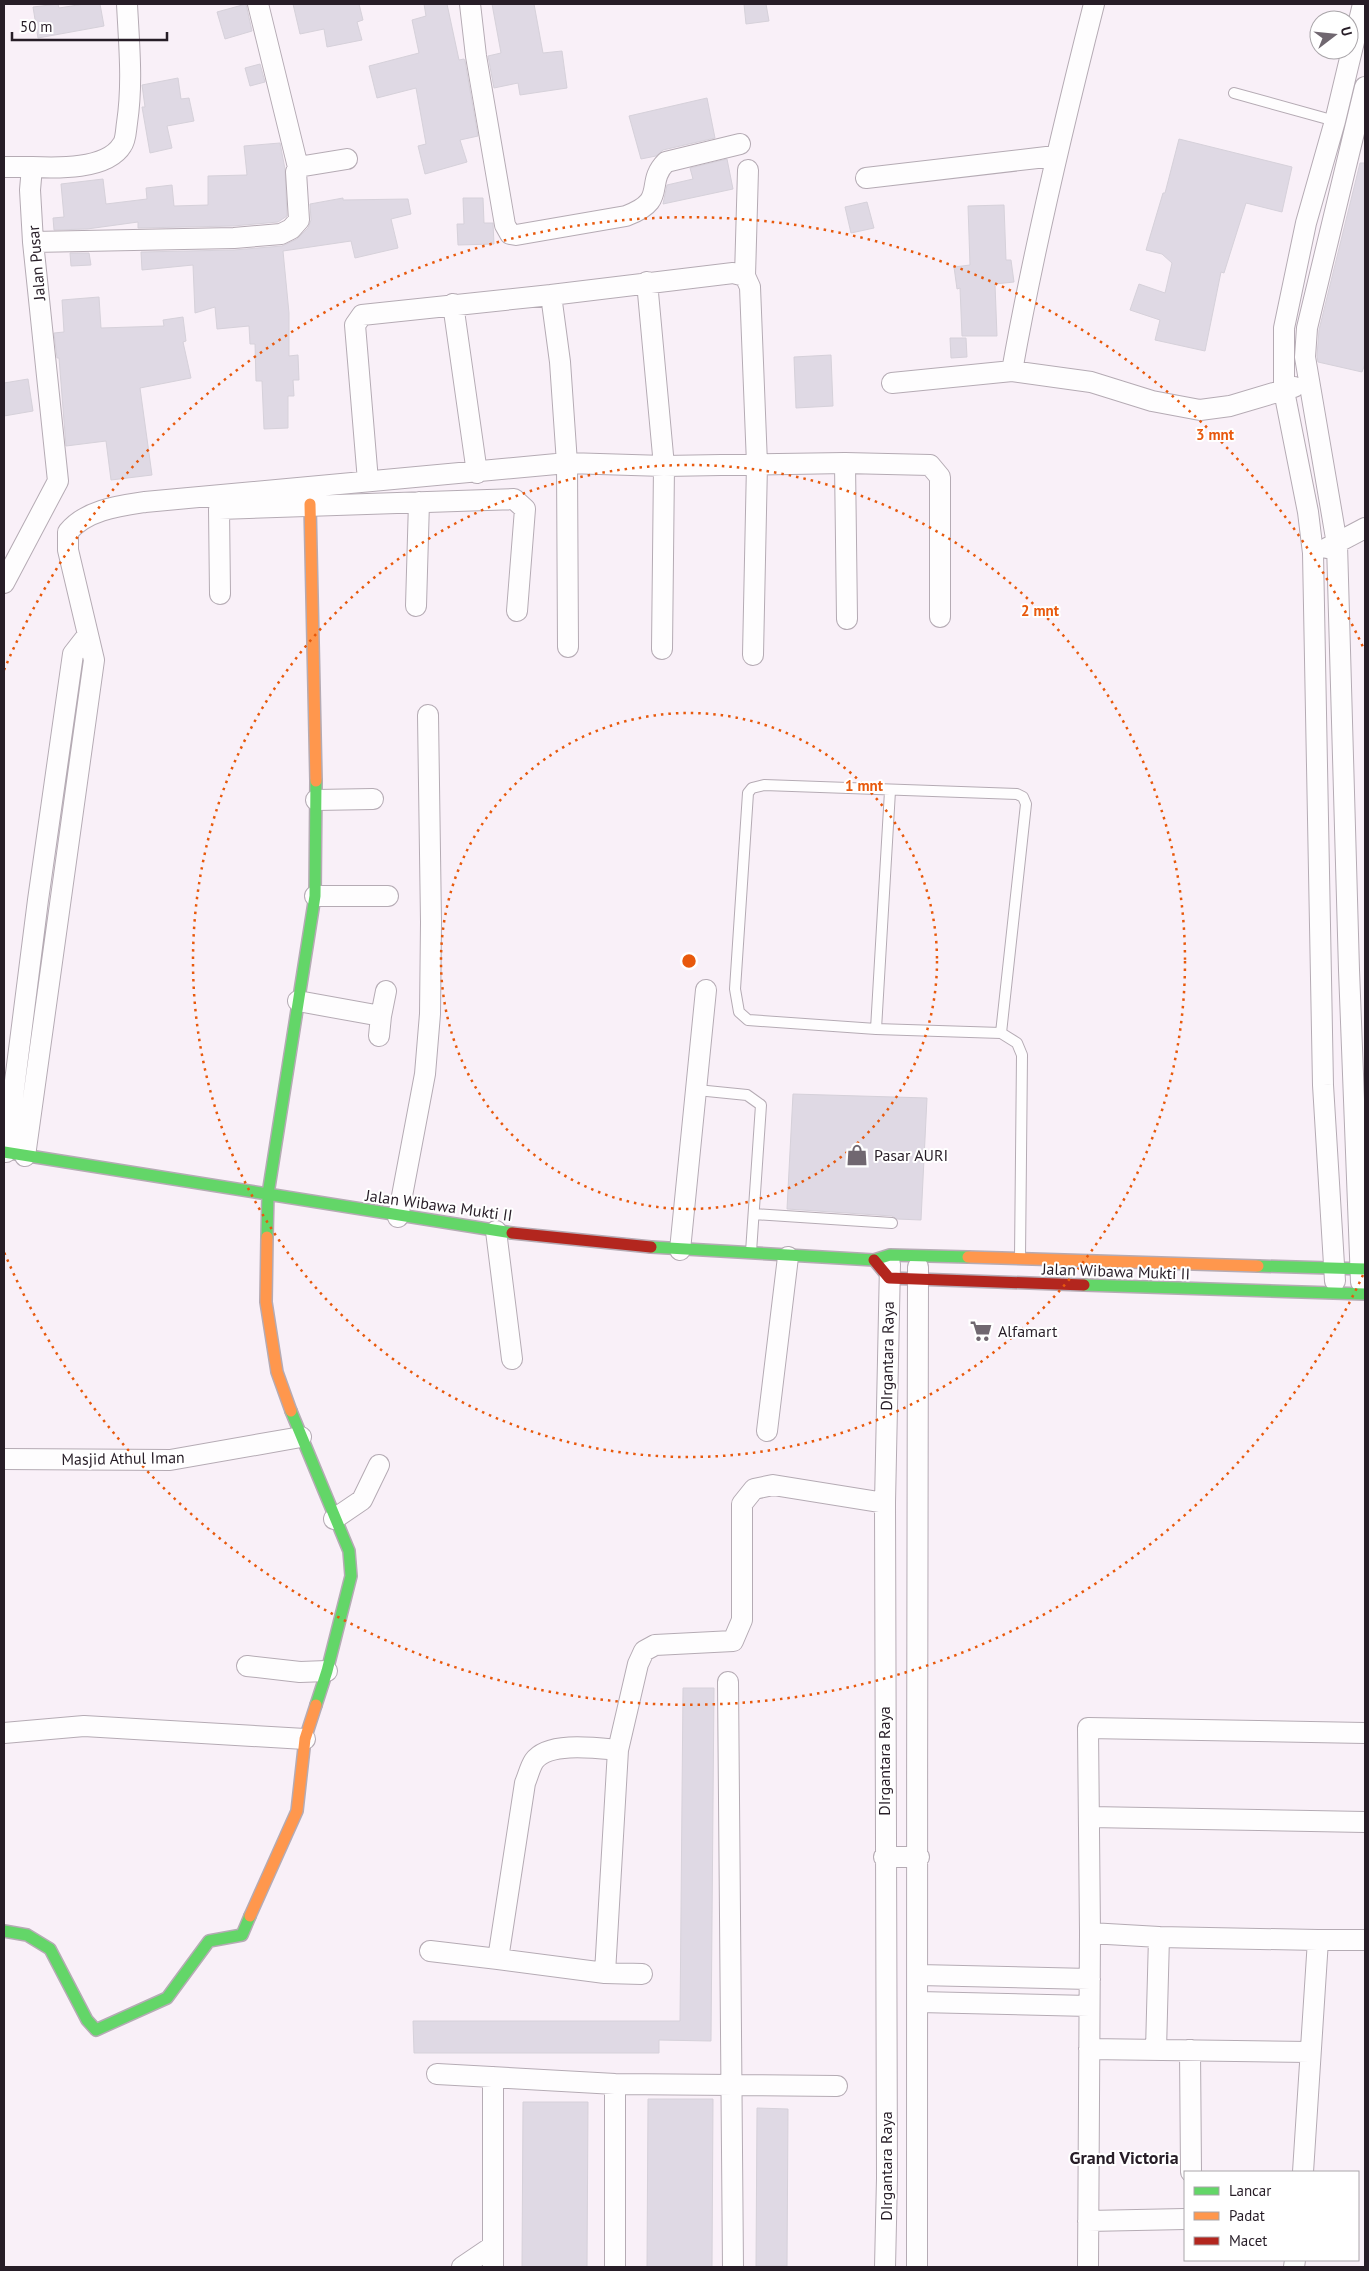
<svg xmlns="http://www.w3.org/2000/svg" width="1369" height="2271" viewBox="0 0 1369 2271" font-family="'PT Sans',sans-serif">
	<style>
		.building { fill: #dfd9e4; stroke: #d6d1da }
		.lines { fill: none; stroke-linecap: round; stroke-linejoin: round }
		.lane-casing { stroke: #b5abb4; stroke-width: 12 }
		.street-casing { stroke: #b5abb4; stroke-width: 22 }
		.fast-casing { stroke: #b5abb4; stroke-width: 14 }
		.slow-casing { stroke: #b5abb4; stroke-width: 14 }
		.jam-casing { stroke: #b5abb4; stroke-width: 14 }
		.lane { stroke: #fefdfe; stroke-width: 10 }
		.street { stroke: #fefdfe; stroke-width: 20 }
		.fast { stroke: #63d668; stroke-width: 11 }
		.slow { stroke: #ff974d; stroke-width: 11 }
		.jam { stroke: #b3261e; stroke-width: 11 }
		.ring { fill: none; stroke: #e8590c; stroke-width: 2.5; stroke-dasharray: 2.5 5 }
		.labels { text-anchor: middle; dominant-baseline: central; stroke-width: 4; stroke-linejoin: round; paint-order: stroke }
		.street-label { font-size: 16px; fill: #271d27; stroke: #fff }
		.poi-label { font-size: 16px; fill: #271d27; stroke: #fff; text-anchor: start }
		.neighbourhood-label { font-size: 18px; font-weight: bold; fill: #271d27; stroke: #fff }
		.centre { fill: #e8590c; stroke: #fff; stroke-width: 2.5 }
		.ring-label { font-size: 15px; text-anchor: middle; font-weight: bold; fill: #e8590c; stroke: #fff; stroke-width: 4; stroke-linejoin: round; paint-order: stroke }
	</style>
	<rect width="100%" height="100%" fill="#f9f0f8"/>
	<path class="building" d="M58,4L59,8L84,4H100L104,26L38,38L33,7Z
		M246,4L252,31L225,39L217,12Z
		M293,4H359L363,20L357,22L362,40L327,47L324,29L300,34Z
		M424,4H447L459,60L464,59L465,61L478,136L460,140L467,162L425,174L418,146L426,144L416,88L377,98L369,66L419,53L412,20L426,16Z
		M492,4H534L543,53L562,51L567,88L520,95L518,83L494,88L488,56L501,53Z
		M744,4H766L769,21L746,24Z
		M260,64L265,82L250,86L245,68Z
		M178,78L181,99L189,98L194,121L167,126L172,148L150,153L142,107H145L142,85Z
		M707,98L715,138L663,150L656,156L641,159L629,116Z
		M1179,139L1292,167L1282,212L1246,203L1224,273L1221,272L1205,351L1155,340L1160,320L1130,310L1139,284L1165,293L1172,263L1162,254L1146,250L1163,193H1165Z
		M280,143L285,169L287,216L278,222L233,226L138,228V222L87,229L54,230L53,218L64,217L61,184L103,179L106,204L147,199L146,188L172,185L174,206L208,205V176L247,175L244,146Z
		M727,159L733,189L663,204L667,185L693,179L690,168Z
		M1360,163H1365V364L1362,372L1318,362L1317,356L1319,330Z
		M343,198V200L408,199L411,214L391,219L398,248L355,258L351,241L283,251L289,313V356L298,355L299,380H293L294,396H288V428L264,429L262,381H256L255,344H250L249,326L217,329L215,307L195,313L193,265L142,270L141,252L234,250L282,246L297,239L308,228L311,220L310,204Z
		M463,198H483L484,223H493L494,244L458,245L457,224H464Z
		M867,202L874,228L851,233L845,207Z
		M1004,205L1006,260H1011L1014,282L995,284L997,336H962L960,288L957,289L954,267L970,265L968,206Z
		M70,253H89L91,265L71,266Z
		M99,297L101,328L164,326L163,320L183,317L186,341L183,342L191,378L140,388L152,475L111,480L106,441L66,446L59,358H57L54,333L64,332L62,300Z
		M950,338H966L967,357L951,358Z
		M831,355L833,406L796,408L794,357Z
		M28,379L33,411L4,416V383Z
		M793,1094L927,1098L921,1220L897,1219L892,1216L787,1209Z
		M683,1688H714L711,2041L659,2040V2053H414L413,2021H680Z
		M648,2099H713L712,2267H647Z
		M523,2102H588L587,2267H522Z
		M757,2108L788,2109L787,2266H756Z"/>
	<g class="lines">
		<g class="lane-casing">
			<path id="lane" d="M1234,93L1335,121
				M876,1029L890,791
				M1001,1033L1026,804L1023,797L1017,794L764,785L752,788L748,793L735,989L739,1012L748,1020L876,1029L1001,1033L1017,1043L1022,1055L1020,1257
				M697,1090L747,1095L761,1105L751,1252
				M754,1214L892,1223"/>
		</g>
		<g class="street-casing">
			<path id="street" d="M258,4L298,167
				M470,4L476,56L505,225L510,234L516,235L626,216C669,200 644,184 666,162L740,144
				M4,167H32
				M866,178L1055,156
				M33,242L234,238L281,234L291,229L299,220L296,172L298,167L347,159
				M745,276L748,170
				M647,282L664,466L662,649
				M551,295L733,273L745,276L750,287L757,464L753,655
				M453,304L477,473
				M1012,371C1034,247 1063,126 1094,4
				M892,383L1012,371L1091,382L1152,401L1200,410L1230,406L1294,387
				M845,463L847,619
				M368,481L355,325L362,315L551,295L560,362L567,463L568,647
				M1327,548L1365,528
				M4,583L58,481L33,242L30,190L32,167C56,168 107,170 122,145C126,140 126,129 127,123C133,83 129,44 127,4
				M220,594L219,509L514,499L525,509L517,611
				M416,606L419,502
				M316,800L373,799
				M315,896H388
				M298,1001L381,1016L386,991
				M379,1036L381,1016
				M6,1152L38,900L73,654L87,636
				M25,1156L94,660L68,550V532C86,510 118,506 145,502L567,463L664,466L845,463L930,465L940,477V617
				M398,1217L425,1074L430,1014L431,922L428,715
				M496,1231L512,1359
				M680,1250L706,990
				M1335,1281L1323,1085L1313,553L1308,512L1284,391V328L1306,223L1335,121L1363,4
				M1361,1282L1349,970L1337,544L1305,357L1307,328L1365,87
				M767,1431L788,1257
				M4,1459L170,1460L301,1437
				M334,1519L362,1500L379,1465
				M247,1666L300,1672L327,1671
				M728,1682L733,2267
				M4,1733L84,1726L305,1739
				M1090,1817L1365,1822
				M884,1857H919
				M1159,1937L1090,1933L1088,1728L1365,1733
				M430,1951L498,1959L525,1783C528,1776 530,1767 534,1761C548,1741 597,1748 618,1750L638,1664L644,1651L655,1645L733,1641L742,1620V1504L754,1489L773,1485L885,1503
				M498,1959L605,1973L618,1750
				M605,1973L642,1974
				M919,1975L1090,1979
				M919,2002L1089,2006
				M1089,2049L1310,2052
				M1156,2050L1159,1937L1318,1940
				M1190,2050L1191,2172
				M437,2074L615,2084L837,2086
				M1303,2172L1318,1940H1365
				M1088,2221L1185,2219
				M462,2267L493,2246
				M493,2267V2077
				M615,2267V2084
				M885,2267L887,2178L885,1503L890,1264
				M917,2267C919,1934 915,1600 918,1267
				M1088,2267L1090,1933
				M1294,2267L1295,2260"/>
		</g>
		<g class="fast-casing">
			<path id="fast" d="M4,1152L512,1233
				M267,1237L268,1194L315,896L316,781
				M651,1247L874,1260L890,1255L968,1257
				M1258,1266L1365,1269
				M1084,1285L1365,1294
				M291,1411L349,1551L351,1576L327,1671L316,1705
				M4,1931L27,1935L50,1949L87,2020L96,2030L167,1998L209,1941L242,1935L250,1916"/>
		</g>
		<g class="slow-casing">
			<path id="slow" d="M310,504L316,781
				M267,1237L266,1302L277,1372L291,1411
				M968,1257L1258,1266
				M250,1916L297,1811L305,1739L316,1705"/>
		</g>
		<g class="jam-casing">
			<path id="jam" d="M512,1233L651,1247
				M874,1260L889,1278L1084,1285"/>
		</g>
		<use href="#lane" class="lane"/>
		<use href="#street" class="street"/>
		<use href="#fast" class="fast"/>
		<use href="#slow" class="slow"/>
		<use href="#jam" class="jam"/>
	</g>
	<g class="ring">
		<circle cx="689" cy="961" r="248"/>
		<circle cx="689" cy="961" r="496"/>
		<path d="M1363 1275A744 744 0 0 1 4 1252M4 670A744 744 0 0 1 1363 647"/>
	</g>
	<defs>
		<g id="shop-bare" transform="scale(1.725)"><path d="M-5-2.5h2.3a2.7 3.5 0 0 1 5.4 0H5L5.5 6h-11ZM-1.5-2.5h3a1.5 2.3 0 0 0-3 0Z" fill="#706770" stroke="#fff" stroke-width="2.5" paint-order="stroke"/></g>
		<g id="supermarket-bare" transform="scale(1.725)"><path d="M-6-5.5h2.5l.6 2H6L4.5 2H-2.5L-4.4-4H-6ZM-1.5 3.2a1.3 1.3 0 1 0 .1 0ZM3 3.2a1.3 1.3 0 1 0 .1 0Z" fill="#706770" stroke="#fff" stroke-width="2.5" paint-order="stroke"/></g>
	</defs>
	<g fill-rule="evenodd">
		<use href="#shop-bare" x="857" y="1155"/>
		<use href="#supermarket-bare" x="981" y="1331"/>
	</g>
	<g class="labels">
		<g class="street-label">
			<text transform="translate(36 263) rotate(-95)">Jalan Pusar</text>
			<text transform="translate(439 1205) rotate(8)">Jalan Wibawa Mukti II</text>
			<text transform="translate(1116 1271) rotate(2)">Jalan Wibawa Mukti II</text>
			<text transform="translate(887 1356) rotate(-89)">DIrgantara Raya</text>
			<text transform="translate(123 1458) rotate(-1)">Masjid Athul Iman</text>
			<text transform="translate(884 1761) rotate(-90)">DIrgantara Raya</text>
			<text transform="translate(886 2166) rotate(-90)">DIrgantara Raya</text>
		</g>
		<g class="poi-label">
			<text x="874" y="1155">Pasar AURI</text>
			<text x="998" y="1331">Alfamart</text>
		</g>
		<g class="neighbourhood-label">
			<text x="1124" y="2157">Grand Victoria</text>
		</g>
	</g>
	<circle cx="689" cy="961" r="8" class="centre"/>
	<g class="ring-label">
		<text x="1215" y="440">3 mnt</text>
		<text x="1040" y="616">2 mnt</text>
		<text x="864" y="791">1 mnt</text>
	</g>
	<rect width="1369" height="2271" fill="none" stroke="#271d27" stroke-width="10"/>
	<rect x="1184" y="2171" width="175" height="90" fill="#ffffff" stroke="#a9a5a9"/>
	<rect x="1194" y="2187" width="25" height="8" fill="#63d668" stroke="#a9a5a9"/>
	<text x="1229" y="2196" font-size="15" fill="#271d27">Lancar</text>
	<rect x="1194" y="2212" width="25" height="8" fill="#ff974d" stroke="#a9a5a9"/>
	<text x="1229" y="2221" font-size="15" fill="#271d27">Padat</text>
	<rect x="1194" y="2237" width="25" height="8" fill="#b3261e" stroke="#a9a5a9"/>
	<text x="1229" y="2246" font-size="15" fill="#271d27">Macet</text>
	<g transform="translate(1334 35) rotate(74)"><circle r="24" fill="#ffffff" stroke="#a9a5a9"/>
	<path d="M0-4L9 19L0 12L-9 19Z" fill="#706770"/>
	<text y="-8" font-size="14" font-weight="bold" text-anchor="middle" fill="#271d27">U</text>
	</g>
	<path d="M12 32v8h155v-8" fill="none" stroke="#271d27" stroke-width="2.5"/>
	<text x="20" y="32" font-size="15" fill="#271d27" stroke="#ffffff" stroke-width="4" paint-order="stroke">50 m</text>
</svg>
